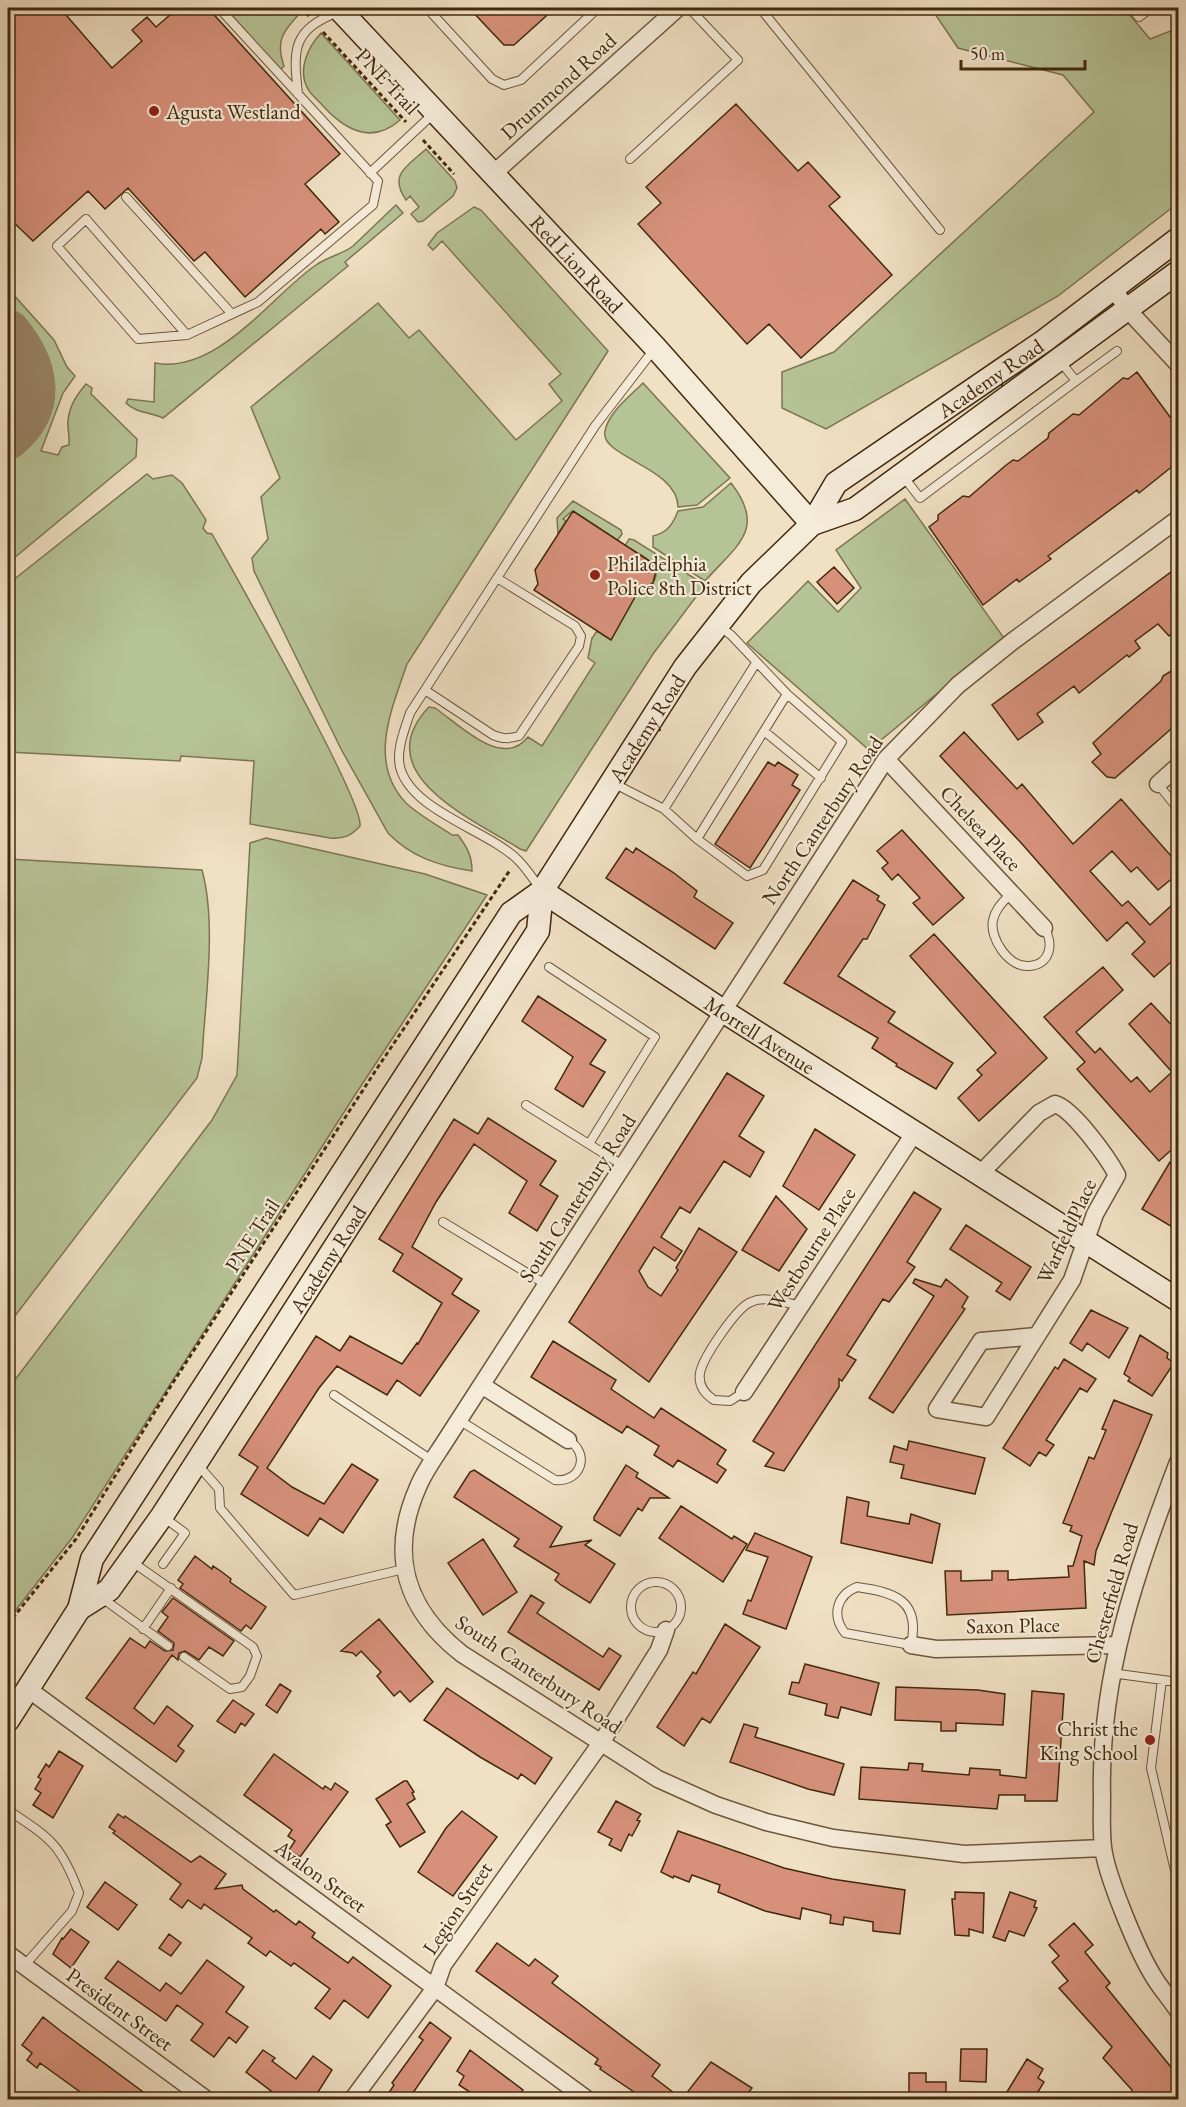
<svg xmlns="http://www.w3.org/2000/svg" width="1186" height="2107" viewBox="0 0 1186 2107" font-family="'EB Garamond',serif">
	<style>
		.green { fill: #b6c396; stroke: #7c7651; stroke-width: 1.5 }
		.lines { fill: none; stroke-linecap: round; stroke-linejoin: round }
		.taxiway { stroke: #988468; stroke-width: 45 }
		.building { fill: #d7917b; stroke: #41290c; stroke-width: 1.5 }
		.lane-casing { stroke: #6d573a; stroke-width: 10 }
		.street-casing { stroke: #6d573a; stroke-width: 19 }
		.secondary-casing { stroke: #41290c; stroke-width: 25 }
		.path { stroke: #41290c; stroke-width: 3; stroke-dasharray: 4.5 3; stroke-linecap: butt }
		.lane { stroke: #f5ebd9; stroke-width: 8 }
		.street { stroke: #f5ebd9; stroke-width: 16 }
		.secondary { stroke: #f5ebd9; stroke-width: 22 }
		.poi-dot { fill: #8f2418; stroke: #f5ebd9; stroke-width: 2 }
		.labels { text-anchor: middle; dominant-baseline: central; stroke-width: 4.5; stroke-linejoin: round; paint-order: stroke }
		.street-label { font-size: 21px; fill: #41290c; stroke: #f5ebd9 }
		.poi-label { font-size: 21px; fill: #41290c; stroke: #f5ebd9; text-anchor: start }
	</style>
	<rect width="100%" height="100%" fill="#f0e0c4"/>
	<filter id="stains"><feTurbulence type="fractalNoise" baseFrequency=".00333" numOctaves="4"/><feColorMatrix values="0 0 0 0 .2 0 0 0 0 .09 0 0 0 0 .02 0 0 0 .5 -.17"/></filter>
	<radialGradient id="worn" r=".72"><stop offset=".6" stop-color="#630" stop-opacity="0"/><stop offset="1" stop-color="#630" stop-opacity=".3"/></radialGradient>
	<path class="green" d="M225,8H297L301,12C283,31 275,41 284,66L280,70Z
		M931,8H1124L1150,39L1178,28V203L1058,296L826,429L782,408V372L834,352L1094,112L1063,75L958,48Z
		M321,33L400,120C372,145 345,130 323,106C319,101 311,95 308,89C297,70 308,47 321,33Z
		M426,149L455,181L457,188L453,196L423,221L418,222L411,214L419,207L410,196L406,200C388,174 408,166 426,149Z
		M396,205L403,213L345,262L348,266L163,418C150,412 136,413 126,403L128,399L154,402L155,363C217,375 271,296 316,265C327,257 343,254 353,246C366,234 382,218 396,205Z
		M474,207L481,210L608,351L407,664C392,709 367,762 406,803C419,815 437,825 452,835H458C467,847 472,856 472,871C439,866 411,857 388,833L341,749L254,571L252,558L268,539L261,497L280,478L251,407L378,303L409,338L419,330L516,440L562,401L549,384L561,374L442,241L433,250L428,245L437,233Z
		M12,293L54,340L67,367L75,376L63,393L41,451L58,455L62,447L69,445C70,436 67,428 68,420C70,404 77,395 86,384L92,388L91,394L137,439L136,457L8,563V450C33,429 53,394 40,360C34,343 20,329 8,316V296Z
		M8,347C28,374 30,398 8,425Z
		M643,383L730,478L697,505L678,507C678,467 599,457 605,431C608,413 631,395 643,383Z
		M147,474L153,479L172,475L182,483L206,520L203,528L207,533L212,534C234,573 364,801 360,826C351,836 344,839 330,838L250,824L254,761L181,756L180,761L8,752V575L12,581Z
		M731,483C767,529 737,545 705,581L653,547V536C667,533 673,524 678,511L703,507Z
		M905,499L1004,638L869,750L747,643L808,581L838,612L861,588L836,550Z
		M573,501L621,530L622,534L617,541L571,512L563,519L566,521L558,534L557,518Z
		M629,539L634,540L705,585L653,654L526,851L520,849C475,820 365,774 429,707L435,708C459,724 502,770 528,737L542,746L595,663L588,658L592,638L597,631L611,640L639,589C646,589 652,586 655,579C662,562 636,553 625,546Z
		M266,838L425,874L487,895L355,1095L72,1538L8,1620V1389L212,1120L237,1075L250,843Z
		M8,859L202,870C217,924 205,1001 202,1058L197,1078L8,1325Z"/>
	<g class="lines">
		<path class="taxiway" d="M8,332C36,366 46,405 8,437"/>
	</g>
	<path class="building" d="M8,8H60L112,68L142,41L132,30L147,17L156,27L178,8H208L340,154L305,184L339,222L325,234L321,229L245,297L205,252L194,261L128,188L105,209L88,191L33,241L8,217Z
		M469,8H555L514,45H504Z
		M736,104L798,171L808,162L840,197L829,206L892,275L801,358L769,324L747,344L638,224L661,203L646,187Z
		M1137,372L1170,417L1179,411V461L1139,493L1137,490L1048,556L1051,559L1019,582L1017,579L983,605L929,527L938,520V515L963,496L969,497L1005,466L1013,460L1018,461L1048,438L1049,433L1073,414L1079,415L1123,378L1128,379Z
		M573,511L651,562L656,571L653,583L639,590L611,640L534,590L538,584L535,570Z
		M1179,566V627L1169,636L1158,624L1135,641L1140,648L1129,657L1127,655L1079,693L1074,686L1037,714L1043,722L1018,740L992,705Z
		M834,567L854,588L837,604L817,582Z
		M1179,666V722L1115,778L1107,777L1092,762L1101,754L1093,743L1161,681L1163,676Z
		M964,732L1017,789L1022,784L1073,844L1121,799L1179,865V873L1158,890L1137,867L1131,872L1112,851L1090,871L1122,906L1128,901L1150,925L1172,905L1179,913V955L1154,977L1132,954L1145,942L1127,922L1107,941L1023,845L940,756Z
		M768,762L775,766L778,762L798,775L792,785L800,790L750,868L715,844Z
		M902,830L964,898L933,925L913,903L920,898L898,874L892,880L882,868L888,863L877,851Z
		M626,848L633,853L636,848L674,873L697,891L694,897L733,923L715,949L606,878Z
		M853,880L879,896L877,900L885,905L867,939H863L838,976L895,1012L888,1022L953,1063L936,1089L896,1066L897,1064L872,1048L878,1038L784,983Z
		M934,934L1047,1058L979,1121L958,1098L982,1075L977,1070L996,1053L910,956Z
		M1103,967L1123,990L1076,1032L1095,1053L1100,1048L1131,1082L1137,1077L1150,1092L1172,1072L1129,1024L1151,1003L1179,1033V1122L1172,1127L1179,1134V1143L1159,1161L1077,1069L1085,1062L1044,1017Z
		M538,996L606,1040L590,1064L605,1072L583,1107L555,1089L573,1057L522,1021Z
		M727,1073L764,1096L739,1136L764,1152L750,1177L724,1161L690,1213L680,1207L661,1237L682,1251L675,1261L654,1247L639,1271L648,1287L661,1296L678,1270L676,1268L699,1228L737,1252L649,1382L569,1322Z
		M488,1118L556,1161L540,1185L558,1196L537,1231L509,1213L527,1181L474,1144L436,1202L412,1247L462,1279L452,1294L479,1311L420,1396L397,1380L387,1395L337,1366L319,1388L267,1468L292,1487L324,1504L352,1464L378,1480L343,1533L320,1518L308,1536L241,1494L258,1467L239,1455L316,1336L340,1351L350,1336L402,1364L417,1343L418,1344L442,1303L393,1271L403,1254L379,1239L454,1119L478,1134Z
		M815,1129L855,1155L819,1210L783,1186Z
		M1170,1162L1179,1167V1231L1142,1209Z
		M914,1192L941,1209L907,1262L915,1267L889,1302L883,1299L847,1355L856,1360L842,1381L839,1379V1387L784,1471L765,1466L774,1453L753,1441Z
		M776,1196L807,1229L779,1271L742,1250Z
		M966,1225L1031,1267L1010,1300L996,1291L1002,1283L950,1249Z
		M915,1279L941,1287L946,1279L968,1297L962,1307L965,1309L893,1413L869,1398L934,1296L913,1283Z
		M1091,1310L1128,1328L1109,1358L1087,1343L1082,1351L1070,1343Z
		M1140,1335L1168,1353L1167,1358L1174,1363L1152,1396L1128,1381L1130,1378L1124,1374Z
		M553,1341L616,1380L611,1389L654,1418L661,1408L726,1450L717,1464L726,1470L717,1483L678,1460L673,1467L654,1455L659,1446L627,1426L622,1433L531,1377Z
		M1064,1359L1096,1379L1087,1392L1080,1388L1055,1426L1046,1440L1054,1445L1046,1456L1039,1452L1030,1466L1003,1448L1055,1367L1058,1369Z
		M1114,1400L1152,1415L1112,1511L1096,1551L1094,1565L1084,1561L1086,1608L947,1615L945,1571H961V1581L992,1580V1571H1008V1580L1069,1577L1068,1566H1073L1082,1536L1070,1531L1072,1526L1063,1523L1089,1457L1094,1459L1106,1430L1102,1429Z
		M909,1441L985,1458L975,1494L901,1478L904,1465L890,1462L894,1446L907,1450Z
		M626,1465L638,1473L636,1477L669,1498H650L642,1511L638,1508L620,1536L594,1520V1517Z
		M474,1470L562,1527L550,1547L592,1540L585,1545L615,1564L590,1603L561,1585L555,1580L559,1574L514,1546L519,1539L454,1497L470,1472Z
		M847,1497L869,1502L867,1516L909,1524L911,1514L940,1524L932,1563L841,1543Z
		M681,1506L732,1539L734,1536L747,1544L723,1582L659,1538Z
		M755,1533L812,1557L786,1629L743,1614L748,1600L751,1601L768,1557L746,1550Z
		M483,1539L517,1592L483,1615L448,1563Z
		M195,1556L212,1569L213,1566L222,1572L231,1579L230,1582L266,1607L251,1629L246,1625L241,1631L180,1588L183,1584L178,1580Z
		M531,1595L544,1603L537,1613L603,1657L609,1648L621,1656L599,1690L508,1632Z
		M173,1598L234,1641L223,1656L209,1647L199,1660L185,1651L179,1653L178,1660L172,1655L134,1708L154,1724L167,1706L193,1726L178,1746L184,1751L176,1762L86,1698L130,1638L145,1648L150,1641L165,1651L173,1650L174,1643L158,1631L168,1617L162,1612Z
		M379,1619L433,1682L410,1702L400,1691L394,1696L377,1676L381,1672L361,1651L356,1656L353,1653L341,1651Z
		M725,1624L760,1647L710,1723L702,1718L684,1746L657,1727L693,1672L696,1674Z
		M805,1664L879,1683L871,1715L841,1707L838,1718L825,1715L827,1704L789,1694L792,1682L799,1683Z
		M280,1684L291,1691L277,1713L266,1705Z
		M896,1687L978,1690L1005,1694L1003,1725L956,1723V1731H941V1722L895,1720Z
		M447,1688L552,1758L535,1784L521,1774L518,1779L480,1757L424,1720Z
		M1032,1691L1064,1694L1057,1801H1025V1795H999L997,1809L859,1799L861,1767L908,1770L909,1763L923,1764L922,1771L969,1775L970,1768L1000,1770V1775L1026,1778Z
		M233,1700L254,1714L245,1726L241,1723L235,1733L217,1721Z
		M744,1724L758,1728L755,1737L844,1764L834,1795L808,1789L730,1762Z
		M59,1751L83,1766L53,1818L33,1805L41,1793L35,1789L41,1779L38,1777L46,1764L49,1767Z
		M274,1754L323,1789L325,1786L331,1790L335,1783L348,1792L300,1857L289,1850L295,1841L288,1836L292,1830L244,1795Z
		M404,1781H407L414,1792L412,1793L415,1799L407,1804L425,1832L400,1847L386,1825L391,1822L376,1799Z
		M616,1801L641,1814L637,1820L640,1821L632,1836L629,1834L621,1851L609,1845L612,1839L598,1832Z
		M462,1811L497,1837L453,1896L418,1872L446,1828Z
		M118,1814L124,1818L125,1816L191,1862L200,1856L226,1874L215,1889L242,1885L243,1889L274,1912L276,1910L296,1925L299,1921L315,1933L312,1937L348,1963L353,1957L391,1986L368,2018L344,2000L330,2019L315,2008L330,1989L294,1963L291,1966L270,1951L266,1956L248,1943L252,1938L204,1904L201,1909L188,1900L182,1908L170,1899L181,1884L113,1833L115,1831L109,1827Z
		M678,1831L784,1868L832,1879L905,1890L900,1934L873,1931V1922L844,1917L843,1925L830,1923L831,1915L802,1908L800,1919L765,1911L718,1892L720,1885L692,1875L689,1882L674,1876L673,1878L661,1872Z
		M105,1882L137,1905L118,1930L87,1907Z
		M955,1892L984,1893L983,1933L969,1929V1936L955,1935L952,1899H955Z
		M1010,1892L1036,1901L1034,1907L1037,1908L1024,1936L1009,1931L1005,1941L993,1937Z
		M1074,1923L1093,1945L1085,1952L1110,1983L1106,1987L1179,2077V2085L1161,2100H1139L1132,2095V2090L1103,2058L1112,2047L1059,1988L1068,1981L1052,1962L1059,1956L1049,1945Z
		M71,1929L89,1942L71,1968L53,1954L62,1938L63,1939Z
		M169,1934L181,1943L171,1956L159,1948Z
		M497,1943L529,1966L535,1959L558,1976L552,1983L660,2065L652,2076L682,2099L711,2062L752,2088L743,2100H646L600,2069L601,2067L595,2064L598,2059L476,1971Z
		M207,1960L244,1987L226,2012L248,2027L236,2043L229,2037L214,2057L191,2040L203,2024L177,2005L166,2021L105,1978L118,1961L160,1991L166,1983L181,1994Z
		M43,2017L62,2032L154,2100H97L92,2097L90,2099L40,2063L37,2068L27,2060L32,2053L22,2045Z
		M430,2022L451,2038L408,2100H384L394,2085L392,2083L423,2040L419,2037Z
		M961,2049H987L986,2082L960,2081Z
		M263,2050L275,2058L272,2061L296,2079L313,2056L332,2070L313,2100H283L246,2072Z
		M470,2050L523,2090L517,2100H482L459,2085L464,2076L457,2071Z
		M1027,2059L1043,2069L1038,2078L1044,2082L1033,2100H1002Z
		M909,2073H926V2082H946V2100H909Z"/>
	<g class="lines">
		<g class="lane-casing">
			<path id="lane" d="M427,8L492,79L504,85L521,80L598,8
				M760,8L940,230
				M1131,8L1139,17L1151,8
				M298,94C293,49 292,30 338,12
				M630,159L738,60L689,8
				M370,173L433,114
				M126,197L232,314
				M187,335L86,219L57,246L138,339L187,335L258,302L373,205L378,181L219,8
				M1076,381L1117,351
				M903,476L920,498L1076,381L1060,361
				M425,690L493,735C503,739 508,739 519,736L579,646L581,636L575,626L497,578
				M764,731L821,778
				M611,782L664,809L697,839L787,694L731,635L719,626
				M1158,784L1178,809
				M664,809L756,663
				M697,839L747,876L763,870L842,742L787,694
				M541,890C534,880 527,869 518,860C488,830 411,811 400,767C396,749 405,729 410,713L595,426L655,348
				M1011,893C1004,901 995,909 993,920C989,938 1009,968 1029,966C1051,965 1054,942 1044,928
				M549,967L655,1037L589,1144
				M526,1105L624,1166
				M443,1222L547,1285
				M744,1392L730,1401L714,1400C705,1394 698,1385 700,1373C703,1357 737,1307 751,1302C767,1295 784,1304 801,1305
				M334,1395L433,1461
				M459,1420L555,1480C581,1483 591,1453 568,1440
				M198,1465L219,1489L220,1508L294,1595L404,1569
				M162,1516L185,1533L163,1564
				M131,1561L253,1647L257,1656L250,1676L242,1687L230,1689L184,1657
				M631 1607a25 25 0 1 1 50 0a25 25 0 1 1-50 0Z
				M857,1587C894,1592 921,1600 911,1645L845,1633C831,1615 837,1595 857,1587Z
				M102,1598L168,1646
				M143,1629L171,1588
				M1111,1673L1178,1682
				M1162,1680L1151,1768L1178,1883
				M8,1810C50,1838 61,1844 79,1893L72,1911L24,1966"/>
		</g>
		<g class="street-casing">
			<path id="street" d="M494,173L678,8
				M1113,288L1128,310L1178,364
				M886,759L1044,928
				M1158,784L1178,766
				M980,1174L1039,1113L1055,1104C1073,1109 1108,1158 1117,1175L1095,1214L1072,1280L986,1417L937,1409L981,1341L1037,1336
				M483,1386L568,1440
				M744,1392L915,1132
				M1178,1462C1136,1573 1099,1676 1102,1797C1102,1813 1101,1830 1103,1847C1106,1875 1137,1949 1152,1974C1159,1987 1170,1998 1178,2011
				M911,1645L936,1649L1116,1645
				M28,1689L588,2100
				M1103,1848L964,1854L833,1838L766,1822L716,1805L658,1779L462,1654C406,1610 388,1555 418,1487C424,1472 435,1457 444,1443L886,759L958,685L1013,641L1178,519
				M8,1954L207,2100
				M352,2100L435,1988L443,1965L601,1743L659,1650L666,1630"/>
		</g>
		<g class="secondary-casing">
			<g id="secondary">
				<path id="s1" d="M338,8L655,347L812,524"/>
				<path d="M812,524L855,509L1178,272"/>
				<path id="s2" d="M542,891L723,1011L1178,1300"/>
				<path id="s3" d="M79,1609L109,1590L162,1516L538,931L542,891"/>
				<path id="s4" d="M8,1720L79,1609L92,1559L511,913L542,891L685,667L751,583L812,524L836,483L1044,341L1178,239"/>
			</g>
		</g>
		<path class="path" d="M301,8L309,16
			M323,32L406,122
			M423,140L454,174
			M8,1624L76,1539L174,1381L376,1070L510,870"/>
		<use href="#lane" class="lane"/>
		<use href="#street" class="street"/>
		<use href="#secondary" class="secondary"/>
	</g>
	<g class="poi-dot">
		<circle cx="154" cy="111" r="6"/>
		<circle cx="595" cy="575" r="6"/>
		<circle cx="1150" cy="1740" r="6"/>
	</g>
	<g class="labels">
		<g class="street-label">
			<text transform="translate(388 81) rotate(47)">PNE Trail</text>
			<text transform="translate(558 86) rotate(-42)">Drummond Road</text>
			<text stroke="none"><textPath href="#s1" startOffset="350">Red Lion Road</textPath></text>
			<text stroke="none"><textPath href="#s4" startOffset="1683">Academy Road</textPath></text>
			<text stroke="none"><textPath href="#s4" startOffset="1185">Academy Road</textPath></text>
			<text transform="translate(822 820) rotate(-56)">North Canterbury Road</text>
			<text transform="translate(981 828) rotate(47)">Chelsea Place</text>
			<text stroke="none"><textPath href="#s2" startOffset="261">Morrell Avenue</textPath></text>
			<text transform="translate(577 1198) rotate(-57)">South Canterbury Road</text>
			<text transform="translate(1066 1231) rotate(-65)">Warfield Place</text>
			<text transform="translate(252 1235) rotate(-57)">PNE Trail</text>
			<text transform="translate(811 1249) rotate(-57)">Westbourne Place</text>
			<text stroke="none"><textPath href="#s3" startOffset="432">Academy Road</textPath></text>
			<text transform="translate(1111 1593) rotate(-74)">Chesterfield Road</text>
			<text transform="translate(1013 1625) rotate(-1)">Saxon Place</text>
			<text transform="translate(539 1674) rotate(34)">South Canterbury Road</text>
			<text transform="translate(321 1876) rotate(36)">Avalon Street</text>
			<text transform="translate(457 1908) rotate(-56)">Legion Street</text>
			<text transform="translate(120 2009) rotate(36)">President Street</text>
		</g>
		<g class="poi-label">
			<text x="166" y="111">Agusta Westland</text>
			<text x="607" y="563">Philadelphia<tspan x="607" dy="24">Police 8th District</tspan></text>
			<text x="1138" y="1728" text-anchor="end">Christ the<tspan x="1138" dy="24">King School</tspan></text>
		</g>
	</g>
	<rect width="1186" height="2107" fill="none" stroke="#f0e0c4" stroke-width="30"/>
	<rect x="9" y="9" width="1168" height="2089" fill="none" stroke="#41290c" stroke-width="3"/>
	<rect x="15" y="15" width="1156" height="2077" fill="none" stroke="#41290c" stroke-width="1.5"/>
	<path d="M961 60v9h124v-9" fill="none" stroke="#41290c" stroke-width="3"/>
	<text x="970" y="60" font-size="18" fill="#41290c" stroke="#f5ebd9" stroke-width="4.5" paint-order="stroke">50 m</text>
	<rect width="100%" height="100%" filter="url(#stains)"/>
	<rect width="100%" height="100%" fill="url(#worn)"/>
</svg>
